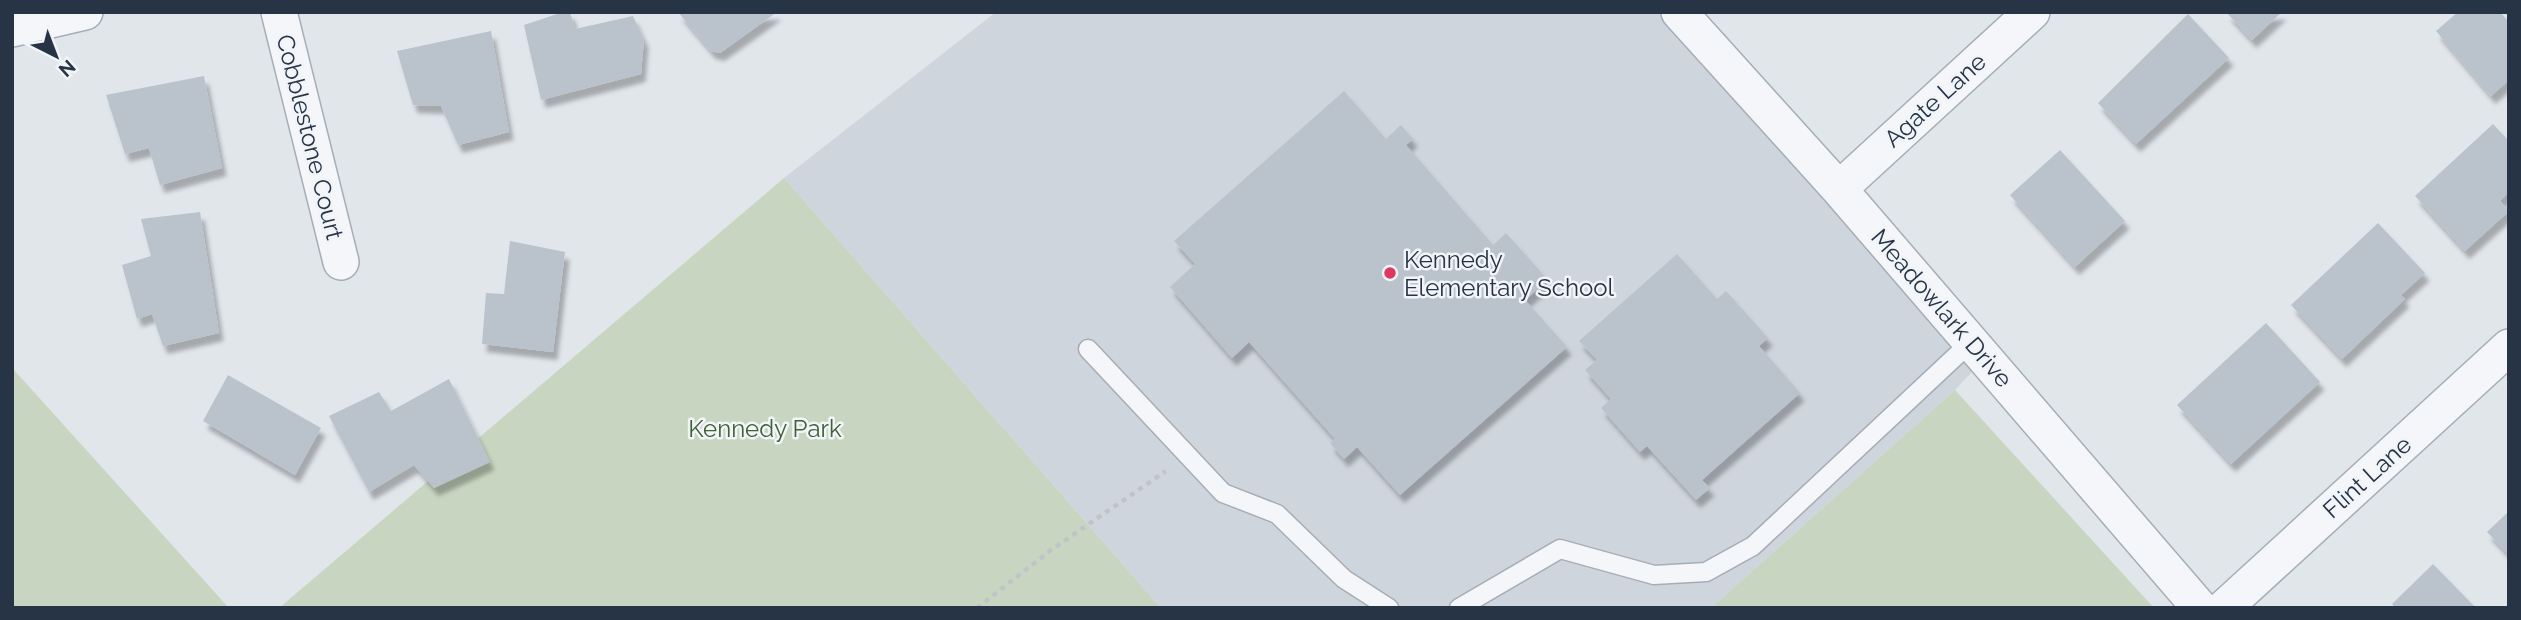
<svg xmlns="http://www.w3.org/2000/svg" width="2521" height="620" viewBox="0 0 2521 620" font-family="Raleway,sans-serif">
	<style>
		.built { fill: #cfd5dd }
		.green { fill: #c8d6c1 }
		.building { fill: #bac2cc; filter: url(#shadow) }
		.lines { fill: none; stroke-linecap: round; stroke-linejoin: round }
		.lane-casing { stroke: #a5adb6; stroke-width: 21 }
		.street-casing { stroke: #a5adb6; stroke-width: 38 }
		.path { stroke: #bfc4ca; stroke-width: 4.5; stroke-dasharray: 5 5; stroke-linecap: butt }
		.lane { stroke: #f4f6f9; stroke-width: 18 }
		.street { stroke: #f4f6f9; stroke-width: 35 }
		.poi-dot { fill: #dd395e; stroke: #f1f4f8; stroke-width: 2.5 }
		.labels { text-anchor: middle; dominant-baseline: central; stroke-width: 5; stroke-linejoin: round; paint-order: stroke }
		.street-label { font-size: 24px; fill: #273445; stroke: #f1f4f8 }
		.poi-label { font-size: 24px; fill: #273445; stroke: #f1f4f8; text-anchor: start }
		.park-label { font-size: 24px; fill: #3f6233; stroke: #f1f4f8 }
	</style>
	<defs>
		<filter id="shadow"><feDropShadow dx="4.5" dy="8" stdDeviation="2" flood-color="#0004"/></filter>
	</defs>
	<rect width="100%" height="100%" fill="#e1e6eb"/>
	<path class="built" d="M996,12H1684L1985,358L1955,390L1711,608H1161L784,178Z"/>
	<path class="green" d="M784,178L1161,608H279Z
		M14,370L229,608H12Z
		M1955,390L2154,608H1711Z"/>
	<path class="building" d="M563,12H570L575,29L633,16L644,40L641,74L541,100L524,25Z
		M678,12H777L720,53L711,51Z
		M2226,12H2282L2252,40Z
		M2458,12H2500L2509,22V80L2491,96L2436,31Z
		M2188,14L2229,58L2136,144L2098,103Z
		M491,31L509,132L458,145L441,106L413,105L397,51Z
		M204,76L222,168L160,185L149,148L125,154L106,95Z
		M1344,91L1386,139L1401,125L1413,139L1406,145L1493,245L1506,233L1548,280L1525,300L1567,347L1400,495L1357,447L1344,459L1330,443L1335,439L1249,342L1232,358L1170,287L1195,264L1174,241Z
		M2493,124L2509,141V192L2500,201L2509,211L2465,251L2415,196Z
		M2060,150L2125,221L2075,267L2010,195Z
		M200,212L219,333L163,346L152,314L137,319L122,265L151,256L141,219Z
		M2378,223L2425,273L2401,295L2405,299L2342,359L2291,305Z
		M510,241L565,252L553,352L482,344L486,293L504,294Z
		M1677,254L1717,299L1726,291L1768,338L1759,346L1800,393L1702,480L1710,488L1696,500L1647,446L1640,452L1601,408L1611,399L1585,370L1597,360L1579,341Z
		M2266,323L2320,382L2231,464L2177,405Z
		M228,375L321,428L295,475L203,421Z
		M449,379L490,462L434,488L414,465L369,492L329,416L379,392L391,411Z
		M2509,511V555L2487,532Z
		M2433,564L2476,608H2395L2392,604Z"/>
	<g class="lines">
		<g class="lane-casing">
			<path id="lane" d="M1088,349L1223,493L1277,514L1344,579L1389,608
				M1459,608L1560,549L1654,575L1706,572L1753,546L1971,342"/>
		</g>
		<g class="street-casing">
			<path id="street" d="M279,12L341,262
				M1679,12L1839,189L2200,608
				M12,29L85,12
				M1839,189L2032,12
				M2224,608L2509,347"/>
		</g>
		<path class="path" d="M977,608L1051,550L1166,471"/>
		<use href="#lane" class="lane"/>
		<use href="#street" class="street"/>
	</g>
	<circle class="poi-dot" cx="1390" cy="273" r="7"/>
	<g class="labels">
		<g class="street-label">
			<text transform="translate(1935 100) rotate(-42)">Agate Lane</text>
			<text transform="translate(310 137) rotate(76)">Cobblestone Court</text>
			<text transform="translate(1942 308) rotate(49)">Meadowlark Drive</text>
			<text transform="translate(2367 477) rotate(-42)">Flint Lane</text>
		</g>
		<g class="poi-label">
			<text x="1404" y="259">Kennedy<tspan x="1404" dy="28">Elementary School</tspan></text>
		</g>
		<g class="park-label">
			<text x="765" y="428">Kennedy Park</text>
		</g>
	</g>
	<rect width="2521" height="620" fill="none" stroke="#273445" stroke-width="28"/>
	<g transform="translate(56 56) rotate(138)" stroke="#f1f4f8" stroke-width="5" paint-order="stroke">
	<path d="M0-5L12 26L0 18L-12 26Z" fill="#273445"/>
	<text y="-10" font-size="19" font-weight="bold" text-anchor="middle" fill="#273445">N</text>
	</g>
</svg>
